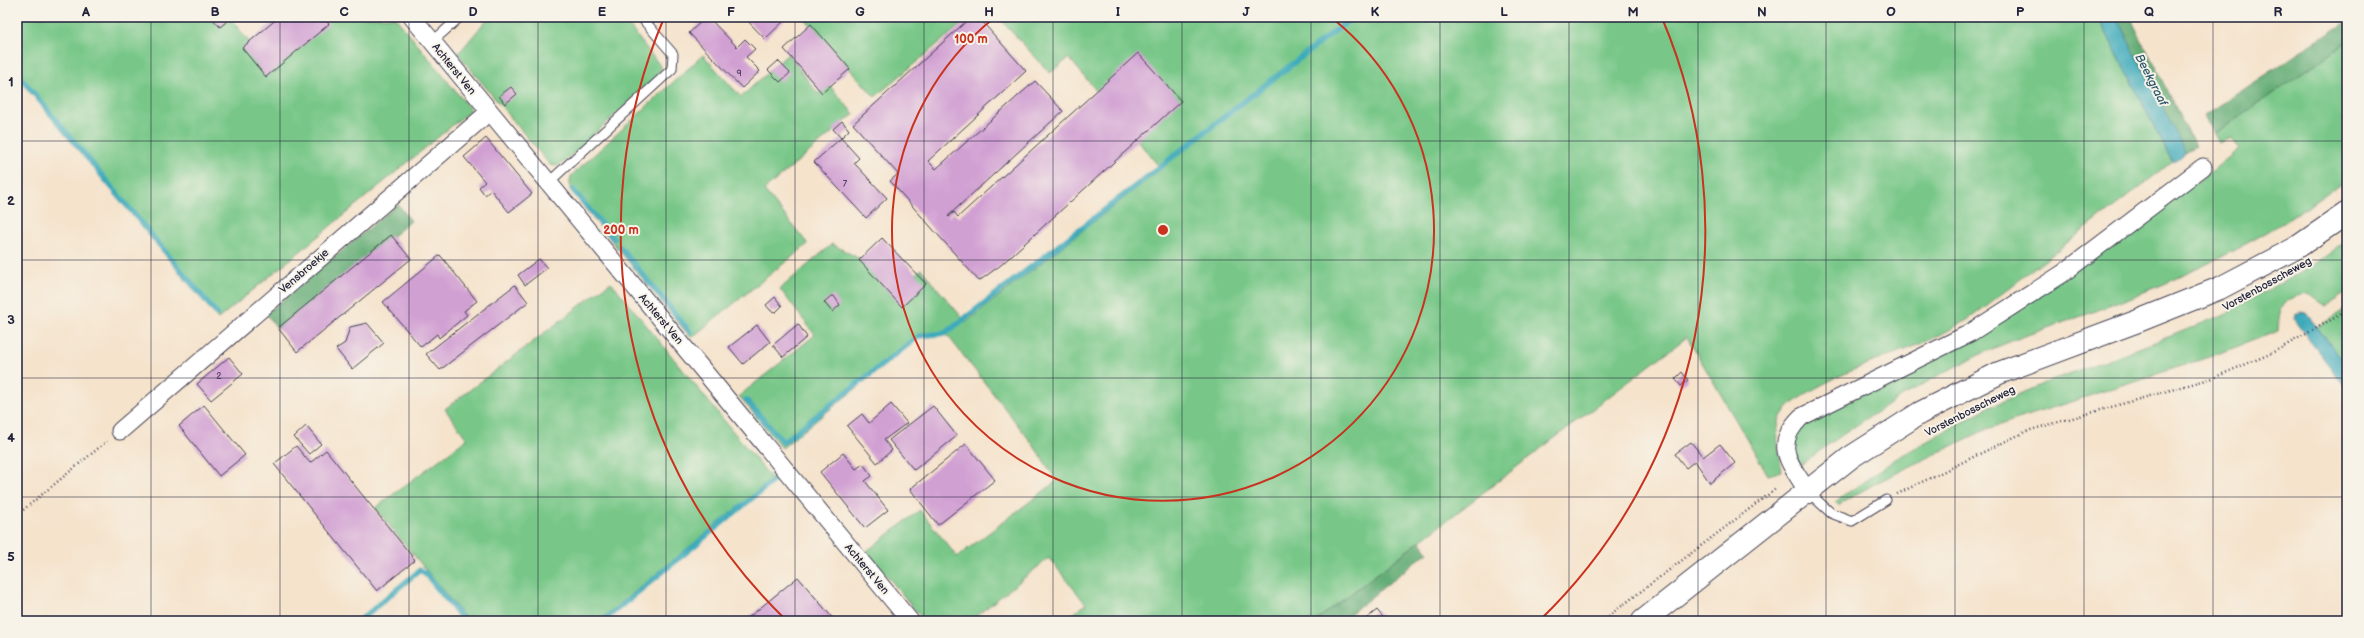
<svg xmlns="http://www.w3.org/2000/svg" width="2364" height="638" viewBox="0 0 2364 638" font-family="'Balsamiq Sans',sans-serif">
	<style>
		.green { fill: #78c788; stroke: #4d7462 }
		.forest { fill: #62ac74; stroke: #426758 }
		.water { fill: #3caabb; stroke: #2f667b }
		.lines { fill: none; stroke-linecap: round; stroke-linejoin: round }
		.stream { stroke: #3caabb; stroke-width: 5.5 }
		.building { fill: #d1a0d3 }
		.lane-casing { stroke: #423f51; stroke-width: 11 }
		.street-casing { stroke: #423f51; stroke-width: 19 }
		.secondary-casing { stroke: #423f51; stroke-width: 24 }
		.path { stroke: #423f51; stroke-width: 2.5; stroke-dasharray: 1 3; stroke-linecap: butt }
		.lane { stroke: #fff; stroke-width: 9 }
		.street { stroke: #fff; stroke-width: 17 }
		.secondary { stroke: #fff; stroke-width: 22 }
		.grid { fill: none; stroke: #22223b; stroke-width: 1; stroke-opacity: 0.55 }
		.ring { fill: none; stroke: #c8321e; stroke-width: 2 }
		.labels { text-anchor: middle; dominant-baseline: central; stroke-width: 4; stroke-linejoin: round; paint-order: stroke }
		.number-label { font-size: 9px; fill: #4e4261 }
		.street-label { font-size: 11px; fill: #22223b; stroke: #f7f3e8 }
		.water-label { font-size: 12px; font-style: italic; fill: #2c586e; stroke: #f7f3e8 }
		.centre { fill: #c8321e; stroke: #f7f3e8; stroke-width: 2 }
		.ring-label { font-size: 12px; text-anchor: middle; font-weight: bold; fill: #c8321e; stroke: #f7f3e8; stroke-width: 4; stroke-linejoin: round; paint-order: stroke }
		.neatline { fill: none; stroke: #22223b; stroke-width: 1.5 }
		.grid-label { font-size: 13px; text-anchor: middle; font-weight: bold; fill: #22223b }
	</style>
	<rect width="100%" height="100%" fill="#f7f3e8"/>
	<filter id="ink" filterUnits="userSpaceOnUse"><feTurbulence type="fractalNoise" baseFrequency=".025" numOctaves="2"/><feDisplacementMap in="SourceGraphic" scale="8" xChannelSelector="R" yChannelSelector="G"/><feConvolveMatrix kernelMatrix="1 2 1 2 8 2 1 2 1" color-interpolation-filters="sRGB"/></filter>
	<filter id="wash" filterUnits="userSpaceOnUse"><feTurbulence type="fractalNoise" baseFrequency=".012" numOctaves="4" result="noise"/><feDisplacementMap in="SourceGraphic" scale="16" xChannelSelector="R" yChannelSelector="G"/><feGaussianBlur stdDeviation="0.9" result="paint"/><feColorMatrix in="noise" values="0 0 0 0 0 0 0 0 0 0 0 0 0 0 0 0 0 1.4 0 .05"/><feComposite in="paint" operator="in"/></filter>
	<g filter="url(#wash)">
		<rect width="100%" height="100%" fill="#f5e3cc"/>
		<path class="green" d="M17,17H229L251,44L285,17H395L471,110L218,319L17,76Z
			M489,17H622L662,68L653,80L564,162L556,166L550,165L458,54Z
			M803,17H970L875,97Z
			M998,17H2098L2172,162L1969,319C1957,325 1945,333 1932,339C1900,353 1787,388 1779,422C1775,437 1780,456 1782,471L1768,475L1687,337L1315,621H1064L1086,604L1049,558L970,621H924L867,551L920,510L957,557L1057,481L1032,443L948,336L925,333L782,448L739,396L815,335L780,289L832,244L858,258L892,296L921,269L966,322L1161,169L1069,58L1050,73Z
			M2347,42V179C2276,233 2197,272 2114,304C2069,322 2023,334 1979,355C1915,385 1856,424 1799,466L1791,445L1797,429L1882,383L2183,188L2197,183L2240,148L2232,138L2219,143L2214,134Z
			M788,54L818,94L830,86L854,114L764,190L808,244L691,338L570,190V181L572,175L703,55L741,97Z
			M2347,241V292L2326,306L2309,294C2283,297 2279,307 2278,331L2212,356L1987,429L1874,484L1838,505L1835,502L1897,458L1985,409L2047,382L2171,336L2227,313L2311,266Z
			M611,282L772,479L599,621H468L375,508L467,439L445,409Z
			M2347,309V366L2317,327Z"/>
		<path class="forest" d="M2116,17H2130L2195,146L2184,153Z
			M2345,17H2347V42L2214,134L2205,115L2347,21Z
			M398,204L411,221L278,329L266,314Z
			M1420,541L1428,552L1341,621H1315Z"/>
		<path class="water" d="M2098,17H2116L2185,151L2183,155L2173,163Z
			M2300,312L2306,313L2347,366V389L2297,324L2294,318L2295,314Z"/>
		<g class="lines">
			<path class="stream" d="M17,73L217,314
				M573,190L614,239
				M620,247L690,332
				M746,400L783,442L919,336L946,333L1353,17
				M359,621L420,570L425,573L464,621
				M603,621L773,481"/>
		</g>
		<g id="blocks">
			<path class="building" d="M211,17H232L220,27Z
				M279,17H323L329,24L266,77L242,48Z
				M706,17H708L737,47L745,39L755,49L746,57L760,71L742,88L689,33Z
				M744,17H782L785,20L765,39Z
				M971,17H978L1026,71L928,161L936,169L1035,81L1063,111L948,216L949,217L954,212L958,217L1138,53L1181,101L1001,265L979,281L890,181L898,174L853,124Z
				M811,24L850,69L822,93L784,49Z
				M778,61L790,73L780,82L768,70Z
				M511,87L517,94L505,104L499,96Z
				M842,121L849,130L841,138L859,158L854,163L887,198L866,218L814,162L841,138L833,129Z
				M486,138L532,194L509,212L491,190L485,195L479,187L485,182L464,157Z
				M391,235L411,259L297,352L278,328Z
				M882,238L926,284L902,307L859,260Z
				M440,255L477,301L464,311L467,315L439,338L437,334L421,347L383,302Z
				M539,259L547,268L525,285L518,275Z
				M515,285L528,302L440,370L426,354Z
				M831,296H834L840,305L832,312L824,302Z
				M775,297L782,306L776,312L771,311L766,305Z
				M367,323L384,343L352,369L336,349L345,343L350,327Z
				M798,324L807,337L783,357L773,345Z
				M757,325L770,342L743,364L729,347Z
				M229,357L243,374L211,400L197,384Z
				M1682,372L1688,380L1681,386L1675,379Z
				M891,404L907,423L884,440L892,450L877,463L847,426L862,414L869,423Z
				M204,405L245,455L219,476L179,426Z
				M933,406L957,436L914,470L889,440Z
				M306,426L321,444L309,454L294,437Z
				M1691,442L1703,457L1720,444L1735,463L1710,483L1695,461L1686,468L1675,454Z
				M966,444L995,480L938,525L910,489Z
				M296,446L310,463L326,450L415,560L377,591L274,464Z
				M843,453L856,469L863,464L872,476L865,481L888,510L865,528L820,472Z
				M798,577L835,621H744Z
				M1377,610L1386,621H1363L1367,618Z"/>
		</g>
	</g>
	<g filter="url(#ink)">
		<use href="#blocks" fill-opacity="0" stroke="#423f51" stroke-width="1"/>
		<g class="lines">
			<g class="lane-casing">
				<path id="lane" d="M432,42L460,17
					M548,183L672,69L673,54L641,17
					M1807,491L1831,513L1852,521L1886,500"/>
			</g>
			<g class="street-casing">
				<path id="street" d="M412,17L910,621
					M120,431L489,112
					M1807,491C1790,462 1772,446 1801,417L1970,333L2062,274L2203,167"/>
			</g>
			<g class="secondary-casing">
				<path id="secondary" d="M1643,621L1851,457L1920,413L1999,373L2138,321L2220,288L2296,248L2347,213"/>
			</g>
			<path class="path" d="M1897,494L2027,431L2213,378L2270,354L2347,311
				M17,515L107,441
				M1602,621L1777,488"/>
			<use href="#lane" class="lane"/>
			<use href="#street" class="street"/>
			<use href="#secondary" class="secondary"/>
		</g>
	</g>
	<path class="grid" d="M151,17V621M280,17V621M409,17V621M538,17V621M666,17V621M795,17V621M924,17V621M1053,17V621M1182,17V621M1311,17V621M1440,17V621M1569,17V621M1698,17V621M1826,17V621M1955,17V621M2084,17V621M2213,17V621M17,141H2347M17,260H2347M17,378H2347M17,497H2347"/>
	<g class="ring">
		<path d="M1332 18A271 271 0 1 1 994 18"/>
		<path d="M786 620A542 542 0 0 1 664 18M1662 18A542 542 0 0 1 1540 620"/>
	</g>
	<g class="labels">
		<g class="number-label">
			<text x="739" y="73">9</text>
			<text x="845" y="184">7</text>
			<text x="219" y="376">2</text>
		</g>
		<g class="street-label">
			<text transform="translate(454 69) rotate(51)">Achterst Ven</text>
			<text transform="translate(304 271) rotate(-41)">Vensbroekje</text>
			<text transform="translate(2267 284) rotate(-29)">Vorstenbosscheweg</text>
			<text transform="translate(661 319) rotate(50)">Achterst Ven</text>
			<text transform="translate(1970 411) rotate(-27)">Vorstenbosscheweg</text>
			<text transform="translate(867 569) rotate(50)">Achterst Ven</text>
		</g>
		<g class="water-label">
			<text transform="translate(2151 80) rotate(63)">Beekgraaf</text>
		</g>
	</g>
	<circle cx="1163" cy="230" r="6" class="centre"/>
	<g class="ring-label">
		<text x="971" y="43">100 m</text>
		<text x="621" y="234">200 m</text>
	</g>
	<rect width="2364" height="638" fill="none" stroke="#f7f3e8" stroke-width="44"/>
	<rect x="22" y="22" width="2320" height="594" class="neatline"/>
	<g class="grid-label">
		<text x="86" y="16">A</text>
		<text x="215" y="16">B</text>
		<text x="344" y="16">C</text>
		<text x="473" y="16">D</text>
		<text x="602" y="16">E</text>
		<text x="731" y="16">F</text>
		<text x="860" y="16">G</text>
		<text x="989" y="16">H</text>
		<text x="1118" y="16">I</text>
		<text x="1246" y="16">J</text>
		<text x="1375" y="16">K</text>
		<text x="1504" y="16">L</text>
		<text x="1633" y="16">M</text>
		<text x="1762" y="16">N</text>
		<text x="1891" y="16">O</text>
		<text x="2020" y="16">P</text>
		<text x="2149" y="16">Q</text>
		<text x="2278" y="16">R</text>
		<text x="11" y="86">1</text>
		<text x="11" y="205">2</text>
		<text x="11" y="324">3</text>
		<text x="11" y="442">4</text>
		<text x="11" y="561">5</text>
	</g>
</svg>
